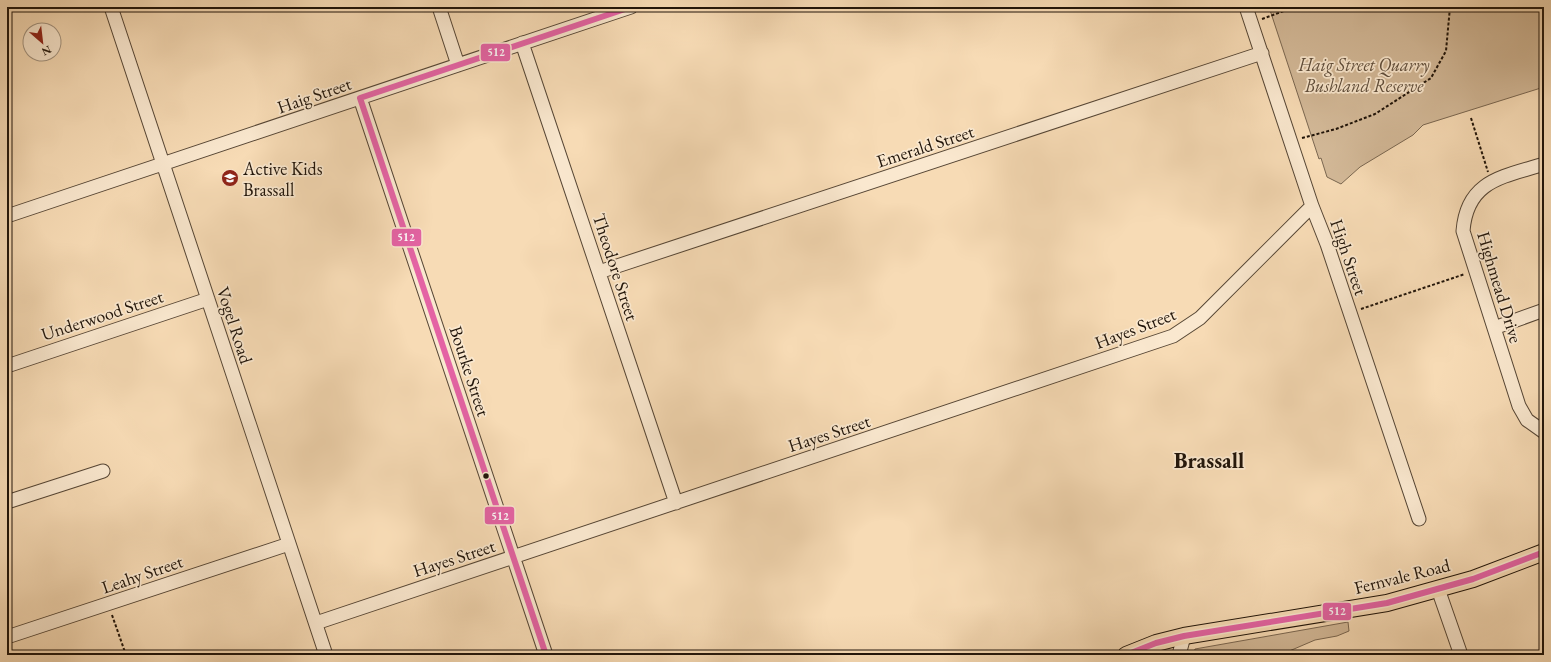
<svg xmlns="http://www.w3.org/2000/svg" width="1551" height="662" viewBox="0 0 1551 662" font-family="'EB Garamond',serif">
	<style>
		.green { fill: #d3b998; stroke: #7a6751 }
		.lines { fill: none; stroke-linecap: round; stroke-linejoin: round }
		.minor-casing { stroke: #564635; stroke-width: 15 }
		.major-casing { stroke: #21150a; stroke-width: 18 }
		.path { stroke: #21150a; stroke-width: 2; stroke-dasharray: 3 2; stroke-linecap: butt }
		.minor { stroke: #fae8cf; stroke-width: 13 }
		.major { stroke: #f7dbb5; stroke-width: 16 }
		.bus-1-casing { stroke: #fae8cf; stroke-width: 9 }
		.bus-1 { stroke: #e463a4; stroke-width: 6 }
		.bus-dot { fill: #21150a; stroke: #fae8cf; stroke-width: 1.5 }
		.labels { text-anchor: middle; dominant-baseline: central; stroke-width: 3.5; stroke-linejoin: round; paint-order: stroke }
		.park-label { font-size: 18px; font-style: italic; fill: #5f4e3c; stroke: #fae8cf }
		.street-label { font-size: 18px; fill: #21150a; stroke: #fae8cf }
		.poi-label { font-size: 18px; fill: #21150a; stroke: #fae8cf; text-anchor: start }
		.district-label { font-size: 22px; font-weight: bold; fill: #21150a; stroke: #fae8cf }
		.line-badge { stroke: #fae8cf; stroke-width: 1.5 }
		.badge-label { font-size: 11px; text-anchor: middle; font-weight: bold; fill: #fff }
	</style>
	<rect width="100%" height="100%" fill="#f7dbb5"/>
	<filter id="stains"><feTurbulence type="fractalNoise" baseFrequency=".005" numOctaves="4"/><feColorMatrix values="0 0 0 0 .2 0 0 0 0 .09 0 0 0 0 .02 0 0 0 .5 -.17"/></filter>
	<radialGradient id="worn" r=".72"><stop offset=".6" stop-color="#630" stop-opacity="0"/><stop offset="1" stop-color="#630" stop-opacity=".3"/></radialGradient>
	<path class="green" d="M1269,7H1544V87L1423,125L1413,135L1360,167L1341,184L1327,177L1321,158L1319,159Z
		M1348,622L1349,631L1337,636L1315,640L1280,655H1193L1195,649Z"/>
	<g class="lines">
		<g class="minor-casing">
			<path id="minor" d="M111,7L326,655
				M439,7L458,65
				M1246,7L1312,206L1327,244L1419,519
				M522,43L676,503
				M360,98L546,655
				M1544,164C1503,177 1467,180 1463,231L1519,406L1527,420L1544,432
				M7,216L631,7
				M599,272L1262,53
				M1494,328L1544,310
				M7,366L208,299
				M7,502L103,471
				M1438,589L1461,655
				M316,623L1173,336L1200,318L1312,206
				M7,637L289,544
				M1179,655L1184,636"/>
		</g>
		<g class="major-casing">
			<path id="major" d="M1126,655L1156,643L1184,636L1387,603L1473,579L1544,552"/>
		</g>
		<path class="path" d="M1262,19L1284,11L1291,7
			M1471,118L1488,172
			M1302,138L1336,129L1375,114L1431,78L1446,51L1450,7
			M1361,309L1465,274
			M112,615L126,655"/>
		<use href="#minor" class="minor"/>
		<use href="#major" class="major"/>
		<g class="bus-1-casing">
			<path id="bus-1" d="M360,98L546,655
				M360,98L631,7
				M1126,655L1156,643L1184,636L1387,603L1473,579L1544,552"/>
		</g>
		<use href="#bus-1" class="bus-1"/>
	</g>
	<defs>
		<g id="school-disc" transform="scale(0.9)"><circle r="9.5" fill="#8f2418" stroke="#fae8cf"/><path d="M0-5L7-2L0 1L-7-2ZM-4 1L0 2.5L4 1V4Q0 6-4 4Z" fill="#fff"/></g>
	</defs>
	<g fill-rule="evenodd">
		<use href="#school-disc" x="230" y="178"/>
	</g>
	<circle class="bus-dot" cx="486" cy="476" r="3.5"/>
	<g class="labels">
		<g class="park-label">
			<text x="1364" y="64">Haig Street Quarry<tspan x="1364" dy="21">Bushland Reserve</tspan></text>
		</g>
		<g class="street-label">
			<text transform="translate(314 95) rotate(-19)">Haig Street</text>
			<text transform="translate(925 146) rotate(-18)">Emerald Street</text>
			<text transform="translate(1349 257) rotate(71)">High Street</text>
			<text transform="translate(616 267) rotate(72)">Theodore Street</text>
			<text transform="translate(1500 287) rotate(73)">Highmead Drive</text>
			<text transform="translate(102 315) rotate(-18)">Underwood Street</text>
			<text transform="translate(235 325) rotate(72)">Vogel Road</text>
			<text transform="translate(1135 328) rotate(-21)">Hayes Street</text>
			<text transform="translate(470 371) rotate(72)">Bourke Street</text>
			<text transform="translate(829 433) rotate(-18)">Hayes Street</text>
			<text transform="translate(454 558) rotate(-18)">Hayes Street</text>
			<text transform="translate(142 574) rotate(-19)">Leahy Street</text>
			<text transform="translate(1402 576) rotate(-14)">Fernvale Road</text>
		</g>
		<g class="poi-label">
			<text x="243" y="168">Active Kids<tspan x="243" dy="21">Brassall</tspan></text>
		</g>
		<g class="district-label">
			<text x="1209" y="460">Brassall</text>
		</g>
	</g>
	<g class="line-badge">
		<rect x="480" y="43" width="31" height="19" rx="4" fill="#e463a4"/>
		<rect x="391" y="228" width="31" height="19" rx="4" fill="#e463a4"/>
		<rect x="484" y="506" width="31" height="19" rx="4" fill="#e463a4"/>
		<rect x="1322" y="602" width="30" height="19" rx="4" fill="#e463a4"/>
	</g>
	<g class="badge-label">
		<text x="496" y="56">512</text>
		<text x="406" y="241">512</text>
		<text x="500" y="520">512</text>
		<text x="1337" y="615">512</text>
	</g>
	<rect width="1551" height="662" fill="none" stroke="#f7dbb5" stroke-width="24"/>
	<rect x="8" y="8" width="1535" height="646" fill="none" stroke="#21150a" stroke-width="2"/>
	<rect x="12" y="12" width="1527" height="638" fill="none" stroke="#21150a"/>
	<g transform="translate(42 42) rotate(152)"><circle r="19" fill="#fae8cf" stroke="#a39480"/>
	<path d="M0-3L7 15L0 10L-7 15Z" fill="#8f2418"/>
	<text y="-6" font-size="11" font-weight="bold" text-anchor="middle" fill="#21150a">N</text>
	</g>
	<rect width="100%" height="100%" filter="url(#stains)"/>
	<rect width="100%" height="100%" fill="url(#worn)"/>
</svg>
